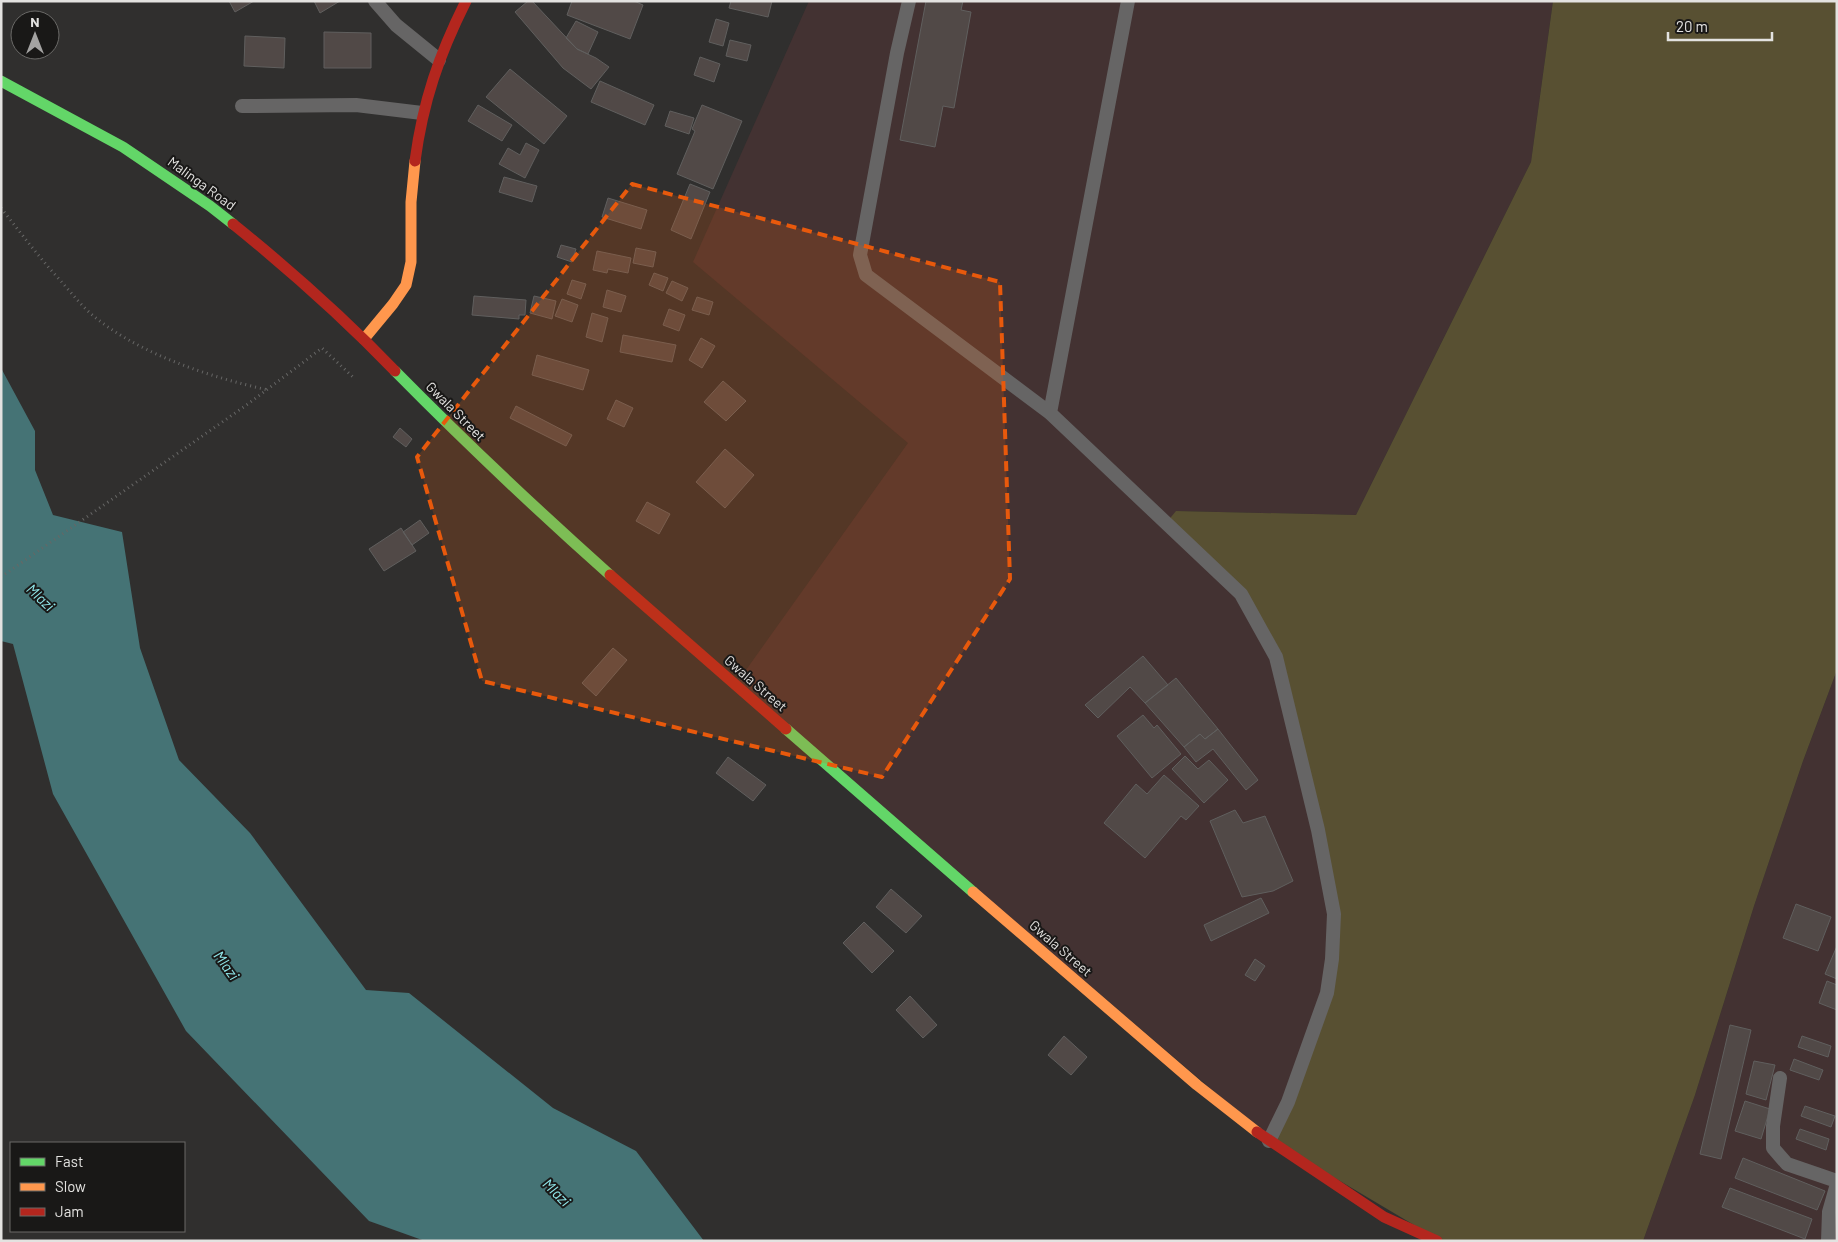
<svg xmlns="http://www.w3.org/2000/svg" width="1838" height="1242" viewBox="0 0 1838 1242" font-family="Barlow,sans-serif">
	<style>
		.industrial { fill: #433232 }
		.green { fill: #585032 }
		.water { fill: #457375 }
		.building { fill: #514947; stroke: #605f5e }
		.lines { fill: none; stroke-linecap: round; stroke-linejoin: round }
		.path { stroke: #676766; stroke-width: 3; stroke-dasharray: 1 4; stroke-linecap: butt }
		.lane { stroke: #666565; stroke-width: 14 }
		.fast { stroke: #63d668; stroke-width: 11 }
		.slow { stroke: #ff974d; stroke-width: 11 }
		.jam { stroke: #b3261e; stroke-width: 11 }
		.marked { fill: #e8590c; fill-opacity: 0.2; stroke: #e8590c; stroke-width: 4; stroke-dasharray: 10 6; stroke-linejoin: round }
		.labels { text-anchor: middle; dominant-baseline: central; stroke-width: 4; stroke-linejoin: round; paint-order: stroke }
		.street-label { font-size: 14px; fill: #e3e2e0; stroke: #191817 }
		.water-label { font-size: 15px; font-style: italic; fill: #91e9ec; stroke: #191817 }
	</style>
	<rect width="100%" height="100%" fill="#302f2e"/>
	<path class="industrial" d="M809,1H1553L1531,162L1356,515L1176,511L1241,592L1277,657L1320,829L1334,958L1271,1140L736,684L908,443L693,262Z
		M1837,670V1241H1643L1695,1095L1754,906L1803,761Z"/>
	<path class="green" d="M1553,1H1837V670L1803,761L1754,906L1695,1095L1643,1241H1441L1271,1140L1329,993L1336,914L1277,657L1241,592L1167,522L1176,511L1356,515L1531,162Z"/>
	<path class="water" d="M1,368L35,431V470L53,515L122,532L140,648L179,760L250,833L366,990L409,993L553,1108L636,1151L704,1241H425L369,1221L186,1031L53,794L13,644L1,641Z"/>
	<path class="building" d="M229,1H254L235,12Z
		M314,1H340L320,13Z
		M528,1H532L577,49L596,58L609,67L591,89L563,68L515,12Z
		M572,1H634L643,5L630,39L567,15Z
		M731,1H772L768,17L729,8Z
		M926,1H963L961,10L971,12L954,108L943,106L935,147L900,140Z
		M716,19L729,23L723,46L709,42Z
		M576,21L598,32L588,54L577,49L566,38Z
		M324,32L371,33V68H324Z
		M245,36L285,38L284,68L244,66Z
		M730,40L751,45L747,61L726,56Z
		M700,57L720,64L714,82L694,75Z
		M510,69L567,116L544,144L486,97Z
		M600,81L654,105L645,125L591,102Z
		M478,105L512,125L502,141L468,121Z
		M702,105L742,121L713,189L677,174L695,131L692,129Z
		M670,111L694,118L689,134L665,126Z
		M526,143L539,150L525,178L499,164L508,148L520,155Z
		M504,177L537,186L532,202L499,192Z
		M690,184L710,192L691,239L671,230Z
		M608,198L647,210L641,229L602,217Z
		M561,245L576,249L572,262L557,257Z
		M636,248L656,252L653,267L633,263Z
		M597,251L631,258L628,273L608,269L607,273L593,270Z
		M654,273L668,278L663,291L649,285Z
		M572,280L586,284L581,299L567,294Z
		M672,281L688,288L682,301L666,293Z
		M607,290L626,296L621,312L603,307Z
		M474,296L526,300L525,315H519V319L472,315Z
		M534,296L556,301L552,319L530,313Z
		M697,297L713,302L709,315L692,310Z
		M562,299L578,305L572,322L555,316Z
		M669,309L685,315L679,331L663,325Z
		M592,313L608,318L602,342L586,337Z
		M623,335L676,345L672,362L620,352Z
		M701,338L715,346L702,368L689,360Z
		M537,355L589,370L583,390L532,375Z
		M723,381L746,401L726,421L704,402Z
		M616,400L633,408L624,427L607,419Z
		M516,406L572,435L566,446L510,418Z
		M400,428L412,439L406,447L393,437Z
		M725,449L754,475L725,508L696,482Z
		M647,502L670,514L659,534L636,521Z
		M420,520L429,533L412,545L403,532Z
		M401,528L416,551L384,571L369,549Z
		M613,648L627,660L596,696L582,683Z
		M1143,656L1168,685L1145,703L1130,687L1098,718L1085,705Z
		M1176,678L1218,729L1205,739L1200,734L1184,747L1145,703Z
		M1143,715L1154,728L1157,725L1181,754L1152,778L1117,736Z
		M1218,729L1258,780L1246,790L1213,749L1196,762L1184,747L1200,734L1205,739Z
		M1185,756L1198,769L1209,760L1228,780L1204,803L1172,769Z
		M728,757L766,785L753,801L716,773Z
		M1164,775L1199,806L1186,820L1181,816L1145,858L1104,823L1136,784L1147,794Z
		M1235,810L1243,823L1265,816L1293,881L1273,891L1242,897L1210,821Z
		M891,889L922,916L906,933L876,907Z
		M1261,898L1269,913L1211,941L1204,925Z
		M1796,904L1831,917L1818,951L1783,938Z
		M864,922L894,951L872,973L843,943Z
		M1837,946V979L1825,974Z
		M1255,959L1265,966L1255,981L1245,975Z
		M1827,981L1837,985V1010L1819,1003Z
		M910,996L937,1025L923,1038L896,1010Z
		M1730,1025L1751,1030L1721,1159L1700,1154Z
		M1064,1036L1087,1057L1071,1075L1048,1055Z
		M1802,1036L1831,1046L1828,1057L1798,1047Z
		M1794,1059L1823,1070L1819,1080L1790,1070Z
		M1754,1061L1775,1065L1766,1100L1746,1094Z
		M1745,1101L1770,1109L1761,1139L1735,1131Z
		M1805,1106L1835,1116L1831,1127L1801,1116Z
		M1800,1129L1829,1139L1826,1150L1796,1139Z
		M1743,1158L1825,1191L1817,1210L1735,1178Z
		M1730,1188L1812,1219L1805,1239L1722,1207Z"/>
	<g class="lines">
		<path class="path" d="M1,208C20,232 38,256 59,279C69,290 79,303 90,313C136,353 209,377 268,390
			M1,577L248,404L322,348L353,377"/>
		<path class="lane" d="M375,1L396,25L439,60
			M909,1L897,53L860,255L866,275L1050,413L1241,594L1276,657L1318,830L1334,914L1332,959L1327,993L1288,1102L1269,1141
			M242,106L356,105L422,113
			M1050,413L1128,1
			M1780,1078L1773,1126V1148L1787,1164L1837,1181
			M1828,1241L1829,1212L1837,1184"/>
		<path class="fast" d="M1,81L123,147L210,206L233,224
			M395,371C464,441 536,509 610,575
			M786,729L973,892"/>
		<path class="slow" d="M364,339L393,304L406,285L411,262V202L415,161
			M973,892L1197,1085L1257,1132"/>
		<path class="jam" d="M415,161C423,101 439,55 466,1
			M233,224C290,270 344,318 395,371
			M610,575L786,729
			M1257,1132L1384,1217L1437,1241"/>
	</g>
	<path class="marked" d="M632,184L1000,282L1010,579L882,777L482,681L417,457Z"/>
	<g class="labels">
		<g class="street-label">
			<text transform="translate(202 183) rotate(36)">Malinga Road</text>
			<text transform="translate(456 411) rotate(45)">Gwala Street</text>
			<text transform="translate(756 683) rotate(41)">Gwala Street</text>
			<text transform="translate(1061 948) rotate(41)">Gwala Street</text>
		</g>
		<g class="water-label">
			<text transform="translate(41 597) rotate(43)">Mlazi</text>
			<text transform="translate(227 965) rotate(54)">Mlazi</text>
			<text transform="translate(557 1192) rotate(45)">Mlazi</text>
		</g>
	</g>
	<rect width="1838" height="1242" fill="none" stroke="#e3e2e0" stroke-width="5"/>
	<rect x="10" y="1142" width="175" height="90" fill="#191817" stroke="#6a6967"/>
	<rect x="20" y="1158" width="25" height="8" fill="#63d668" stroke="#6a6967"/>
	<text x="55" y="1167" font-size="15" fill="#e3e2e0">Fast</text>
	<rect x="20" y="1183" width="25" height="8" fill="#ff974d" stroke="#6a6967"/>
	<text x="55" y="1192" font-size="15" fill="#e3e2e0">Slow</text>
	<rect x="20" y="1208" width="25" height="8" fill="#b3261e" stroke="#6a6967"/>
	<text x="55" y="1217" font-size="15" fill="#e3e2e0">Jam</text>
	<g transform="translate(35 35)"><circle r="24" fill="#191817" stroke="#6a6967"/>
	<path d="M0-4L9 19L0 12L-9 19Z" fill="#a4a3a2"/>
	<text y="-8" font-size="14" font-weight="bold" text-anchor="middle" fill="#e3e2e0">N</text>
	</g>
	<path d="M1668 32v8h104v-8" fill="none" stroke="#e3e2e0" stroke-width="2.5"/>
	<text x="1676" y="32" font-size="15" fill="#e3e2e0" stroke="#191817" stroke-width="4" paint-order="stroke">20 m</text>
</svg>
